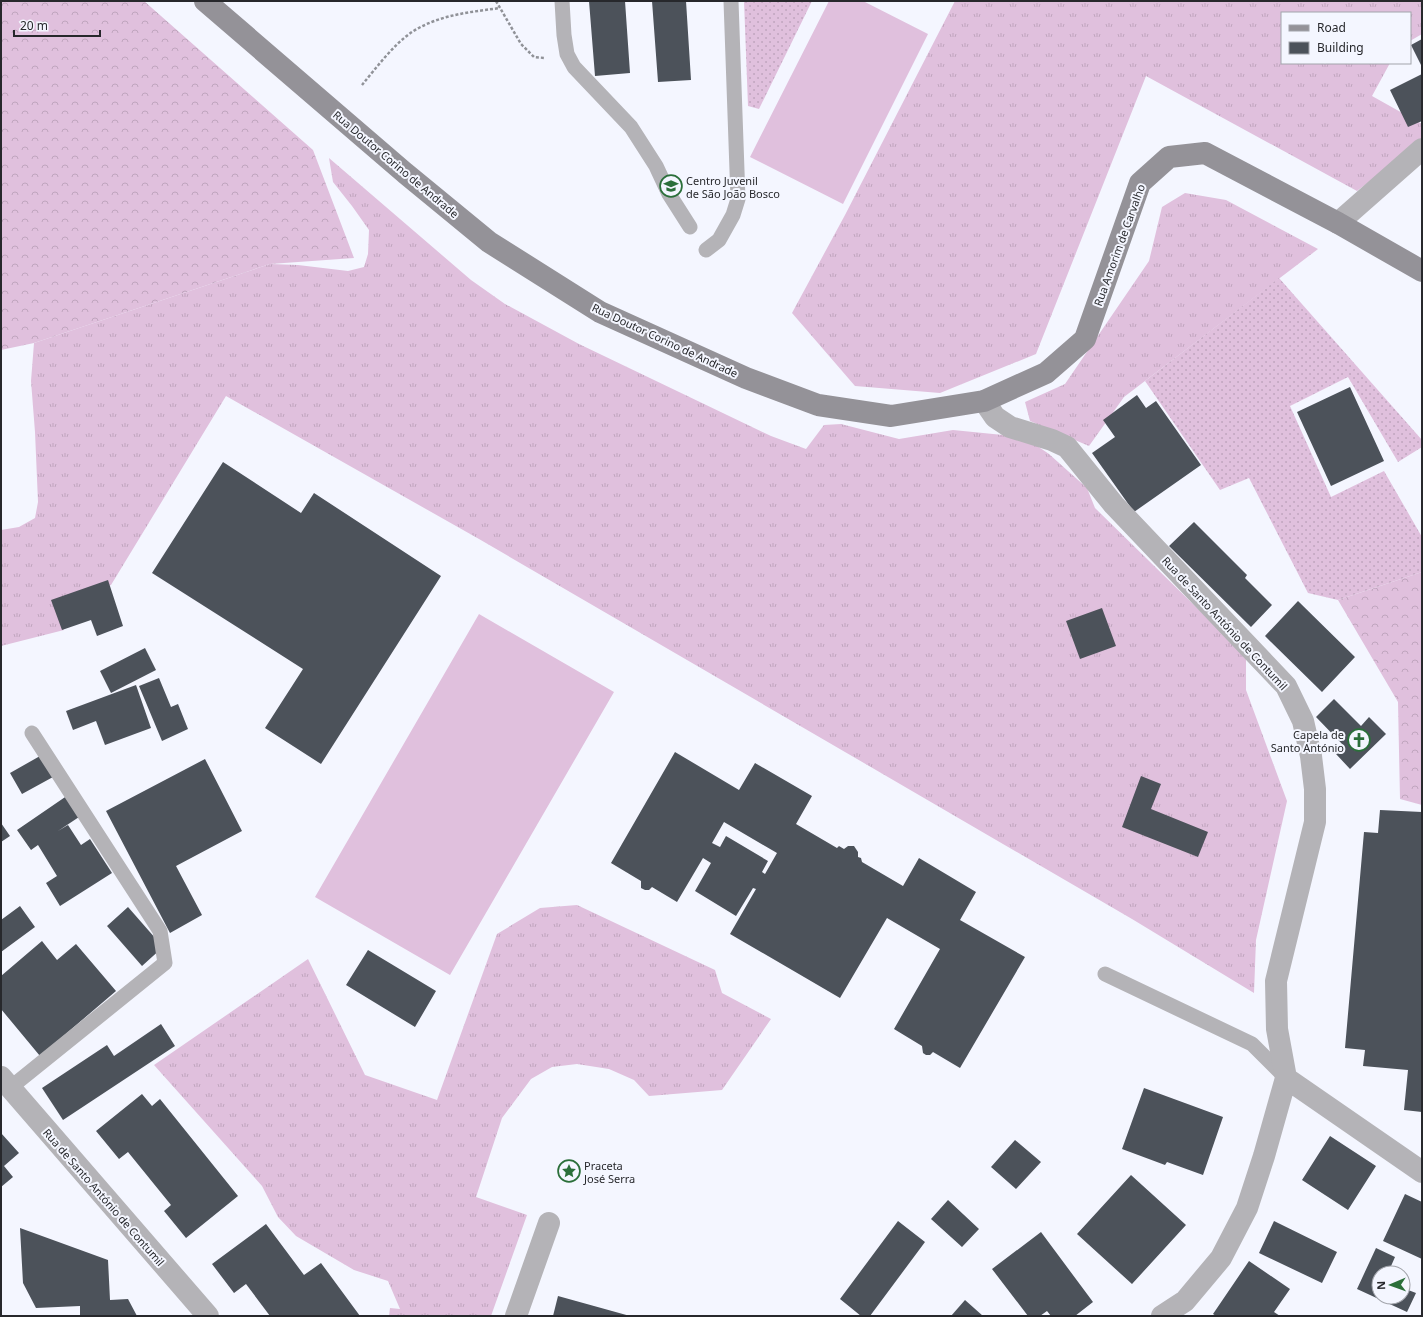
<svg xmlns="http://www.w3.org/2000/svg" width="1423" height="1317" viewBox="0 0 1423 1317" font-family="'Noto Sans',sans-serif">
	<style>
		.grass { fill: url(#grass-tufts) }
		.forest { fill: url(#forest-crowns) }
		.garden { fill: url(#garden-dots) }
		.pitch { fill: #e0c0dd }
		.building { fill: #4c525a; fill-rule: evenodd }
		.lines { fill: none; stroke-linecap: round; stroke-linejoin: round }
		.path { stroke: #909298; stroke-width: 2.5; stroke-dasharray: 3 2; stroke-linecap: butt }
		.lane { stroke: #b4b3b7; stroke-width: 15 }
		.street { stroke: #b4b3b7; stroke-width: 22 }
		.secondary { stroke: #949298; stroke-width: 22 }
		.labels { text-anchor: middle; dominant-baseline: central; stroke-width: 4; stroke-linejoin: round; paint-order: stroke }
		.street-label { font-size: 11px; fill: #27282c; stroke: #f4f6ff }
		.poi-label { font-size: 11px; fill: #27282c; stroke: #f4f6ff; text-anchor: start }
	</style>
	<defs>
		<pattern id="grass-tufts" width="24" height="20" patternUnits="userSpaceOnUse"><rect width="24" height="20" fill="#e0c0dd"/><path d="M3 7l-1-3M5 7V3M7 7l1-3M15 17l-1-3M17 17v-4M19 17l1-3" fill="none" stroke="#c0a5be"/></pattern>
		<pattern id="forest-crowns" width="20" height="18" patternUnits="userSpaceOnUse"><rect width="20" height="18" fill="#e0c0dd"/><path d="M2 6a3 3 0 1 1 6 0M12 15a3 3 0 1 1 6 0" fill="none" stroke="#c0a5be"/></pattern>
		<pattern id="garden-dots" width="8" height="8" patternUnits="userSpaceOnUse"><rect width="8" height="8" fill="#e0c0dd"/><path d="M2 2h.1M6 6h.1" fill="none" stroke="#c0a5be" stroke-width="1.8" stroke-linecap="round"/></pattern>
	</defs>
	<rect width="100%" height="100%" fill="#f4f6ff"/>
	<path class="grass" d="M955,1H1422V34L1410,41V13H1282V63H1390L1372,96L1422,124V141L1357,191L1146,76L1036,354L940,393L855,386L792,313L845,215Z
		M329,158L471,280L505,304L579,344L771,436L806,449L824,425L841,424L899,439L953,430L1024,437L1049,454L1087,488L1095,508L1246,656V690L1287,801L1256,940L1254,993L1132,919L479,539L226,396L111,585L52,601L64,630L1,646V530L19,527L35,518L38,502L35,432L31,381L34,343L270,264L298,265L348,271L364,267L368,254L369,230L352,206L333,182Z
		M1185,193L1226,200L1318,249L1124,397L1089,446L1030,421L1025,402L1065,384L1149,261L1162,207Z
		M577,905L715,970L722,993L771,1019L722,1090L649,1096L634,1080L609,1069L577,1064L552,1067L531,1079L502,1118L476,1197L527,1215L491,1316H389L390,1308L400,1309L388,1281L354,1270L296,1236L278,1217L262,1186L154,1065L308,959L365,1075L437,1100L497,934L540,908Z"/>
	<path class="forest" d="M1,1H144L313,150L354,258L270,264L34,343L1,350Z
		M1422,572V805L1400,799L1398,702L1338,600Z"/>
	<path class="garden" d="M744,1H812L759,109L748,106Z
		M1279,278L1422,440V447L1398,462L1348,377L1290,406L1331,497L1384,471L1422,537V572L1338,600L1308,593L1249,478L1220,490L1145,381Z"/>
	<path class="pitch" d="M829,1H863L928,34L843,204L750,157Z
		M479,614L614,692L450,975L315,897Z"/>
	<path class="building" d="M589,1H625L630,73L595,76Z
		M652,1H686L691,80L658,82Z
		M1422,39V67L1411,45Z
		M1422,74V121L1408,127L1390,90Z
		M1350,387L1384,461L1331,486L1297,412Z
		M1137,395L1146,408L1156,401L1201,465L1134,512L1092,453L1115,437L1103,420Z
		M223,462L301,513L314,493L441,576L321,764L265,728L303,669L152,573Z
		M1194,522L1247,575L1245,578L1272,605L1251,627L1169,546Z
		M108,580L123,626L97,636L91,620L62,630L51,600Z
		M1298,601L1355,657L1322,692L1265,636Z
		M1102,608L1116,646L1080,659L1066,621Z
		M145,648L156,670L111,693L100,671Z
		M159,678L171,707L178,704L188,729L162,741L139,686Z
		M136,685L151,728L105,745L96,721L73,730L66,711Z
		M1334,699L1361,726L1369,717L1386,734L1350,769L1336,754L1344,746L1316,717Z
		M675,752L739,790L755,763L812,796L796,824L837,848L839,846L844,849L848,846H854L858,852V857L861,858L862,862L903,886L919,858L976,892L960,920L1025,957L960,1068L933,1052L930,1055H926L923,1053L922,1046L894,1029L940,949L887,918L840,998L730,934L756,889L753,888L736,916L695,891L711,863L703,858L677,902L652,887L649,890H645L641,888V881L611,863ZM724,822L777,853L765,874L762,872L768,861L726,836L720,847L712,843Z
		M40,756L53,777L22,794L10,773Z
		M205,759L242,831L176,866L202,915L170,933L106,811Z
		M1141,776L1161,784L1151,809L1208,832L1198,857L1122,827Z
		M71,793L85,813L58,831L68,825L81,845L90,839L112,873L60,906L46,883L57,876L38,845L31,850L17,830Z
		M1380,810L1422,812V1112L1404,1110L1408,1070L1363,1066L1365,1050L1345,1048L1364,832L1378,833Z
		M1,823L10,836L1,842Z
		M20,906L35,927L1,952V920Z
		M128,907L163,947L142,966L107,926Z
		M42,941L57,960L76,944L116,991L40,1056L1,1009V976Z
		M368,950L436,991L415,1027L346,985Z
		M161,1024L175,1046L63,1120L42,1088L107,1045L114,1056Z
		M1144,1088L1223,1117L1203,1175L1167,1162L1165,1165L1122,1149Z
		M142,1094L152,1106L160,1099L238,1196L186,1238L164,1211L171,1205L128,1152L119,1159L96,1131Z
		M1,1133L19,1153L4,1166L13,1177L1,1187Z
		M1330,1136L1376,1166L1348,1210L1302,1180Z
		M1015,1140L1041,1162L1016,1189L991,1167Z
		M1131,1175L1186,1225L1132,1284L1077,1234Z
		M1405,1194L1422,1202V1259L1383,1241Z
		M948,1200L979,1229L962,1247L931,1219Z
		M898,1221L925,1242L870,1316H861L840,1299Z
		M1274,1221L1337,1252L1322,1283L1259,1253Z
		M266,1224L304,1275L321,1263L360,1316H270L246,1284L234,1293L212,1264Z
		M20,1228L108,1260L110,1300L128,1299L137,1316H80V1306L36,1308L23,1283Z
		M1041,1232L1093,1302L1075,1316H1051L1047,1311L1040,1316H1028L992,1269Z
		M1376,1248L1395,1257L1388,1273H1379V1297H1403V1288L1416,1293L1407,1312L1357,1289Z
		M1249,1261L1290,1289L1274,1312L1280,1316H1216L1213,1314Z
		M558,1296L630,1316H553Z
		M965,1300L983,1316H951Z"/>
	<g class="lines">
		<path class="path" d="M496,1L521,44L534,57L545,58
			M362,85C376,68 394,44 412,32C438,15 470,12 500,8"/>
		<path class="lane" d="M562,1L564,35L567,54L574,67L631,127L656,166L669,194L690,227
			M706,250L719,240L733,215L738,199L731,1
			M1105,974L1252,1044L1286,1078
			M10,1088L165,963L160,931L32,733"/>
		<path class="street" d="M1338,223L1422,149
			M984,401L995,417L1010,427L1052,440L1067,447L1114,505L1286,686L1303,721L1311,756L1315,789V822L1276,981L1277,1029L1286,1078L1264,1156L1247,1208L1221,1258L1185,1301L1162,1316
			M1,1077L208,1316
			M1286,1078L1422,1172
			M516,1316L549,1223"/>
		<path class="secondary" d="M205,1L405,173L489,242L600,312L746,378L818,405L891,416L984,401L1046,373L1085,339L1140,183L1169,157L1205,153L1338,223L1422,271"/>
	</g>
	<defs>
		<g id="school-ring" transform="scale(1.15)"><circle r="9.5" fill="#f4f6ff" stroke="#2b6f3a" stroke-width="1.5"/><path d="M0-5L7-2L0 1L-7-2ZM-4 1L0 2.5L4 1V4Q0 6-4 4Z" fill="#2b6f3a"/></g>
		<g id="church-ring" transform="scale(1.15)"><circle r="9.5" fill="#f4f6ff" stroke="#2b6f3a" stroke-width="1.5"/><path d="M-1.2-6h2.4v3.5h3.3v2.4h-3.3V6h-2.4V-.1h-3.3v-2.4h3.3Z" fill="#2b6f3a"/></g>
		<g id="sight-ring" transform="scale(1.15)"><circle r="9.5" fill="#f4f6ff" stroke="#2b6f3a" stroke-width="1.5"/><path d="M0-6L1.8-2.2L6-1.7L2.9 1.2L3.7 5.4L0 3.3L-3.7 5.4L-2.9 1.2L-6-1.7L-1.8-2.2Z" fill="#2b6f3a"/></g>
	</defs>
	<g fill-rule="evenodd">
		<use href="#school-ring" x="671" y="186"/>
		<use href="#church-ring" x="1359" y="740"/>
		<use href="#sight-ring" x="569" y="1171"/>
	</g>
	<g class="labels">
		<g class="street-label">
			<text transform="translate(396 164) rotate(40)">Rua Doutor Corino de Andrade</text>
			<text transform="translate(1119 245) rotate(-70)">Rua Amorim de Carvalho</text>
			<text transform="translate(665 340) rotate(25)">Rua Doutor Corino de Andrade</text>
			<text transform="translate(1225 623) rotate(47)">Rua de Santo António de Contumil</text>
			<text transform="translate(104 1197) rotate(49)">Rua de Santo António de Contumil</text>
		</g>
		<g class="poi-label">
			<text x="686" y="180">Centro Juvenil<tspan x="686" dy="13">de São João Bosco</tspan></text>
			<text x="1344" y="734" text-anchor="end">Capela de<tspan x="1344" dy="13">Santo António</tspan></text>
			<text x="584" y="1165">Praceta<tspan x="584" dy="13">José Serra</tspan></text>
		</g>
	</g>
	<rect width="1423" height="1317" fill="none" stroke="#27282c" stroke-width="4"/>
	<rect x="1281" y="12" width="130" height="52" fill="#f4f6ff" stroke="#a2a4ab"/>
	<rect x="1289" y="25" width="20" height="6" fill="#949298" stroke="#a2a4ab"/>
	<text x="1317" y="32" font-size="12" fill="#27282c">Road</text>
	<rect x="1289" y="42" width="20" height="12" fill="#4c525a" stroke="#a2a4ab"/>
	<text x="1317" y="52" font-size="12" fill="#27282c">Building</text>
	<g transform="translate(1391 1285) rotate(268)"><circle r="19" fill="#f4f6ff" stroke="#a2a4ab"/>
	<path d="M0-3L7 15L0 10L-7 15Z" fill="#2b6f3a"/>
	<text y="-6" font-size="11" font-weight="bold" text-anchor="middle" fill="#27282c">N</text>
	</g>
	<path d="M14 30v6h86v-6" fill="none" stroke="#27282c" stroke-width="2"/>
	<text x="20" y="30" font-size="12" fill="#27282c" stroke="#f4f6ff" stroke-width="3" paint-order="stroke">20 m</text>
</svg>
